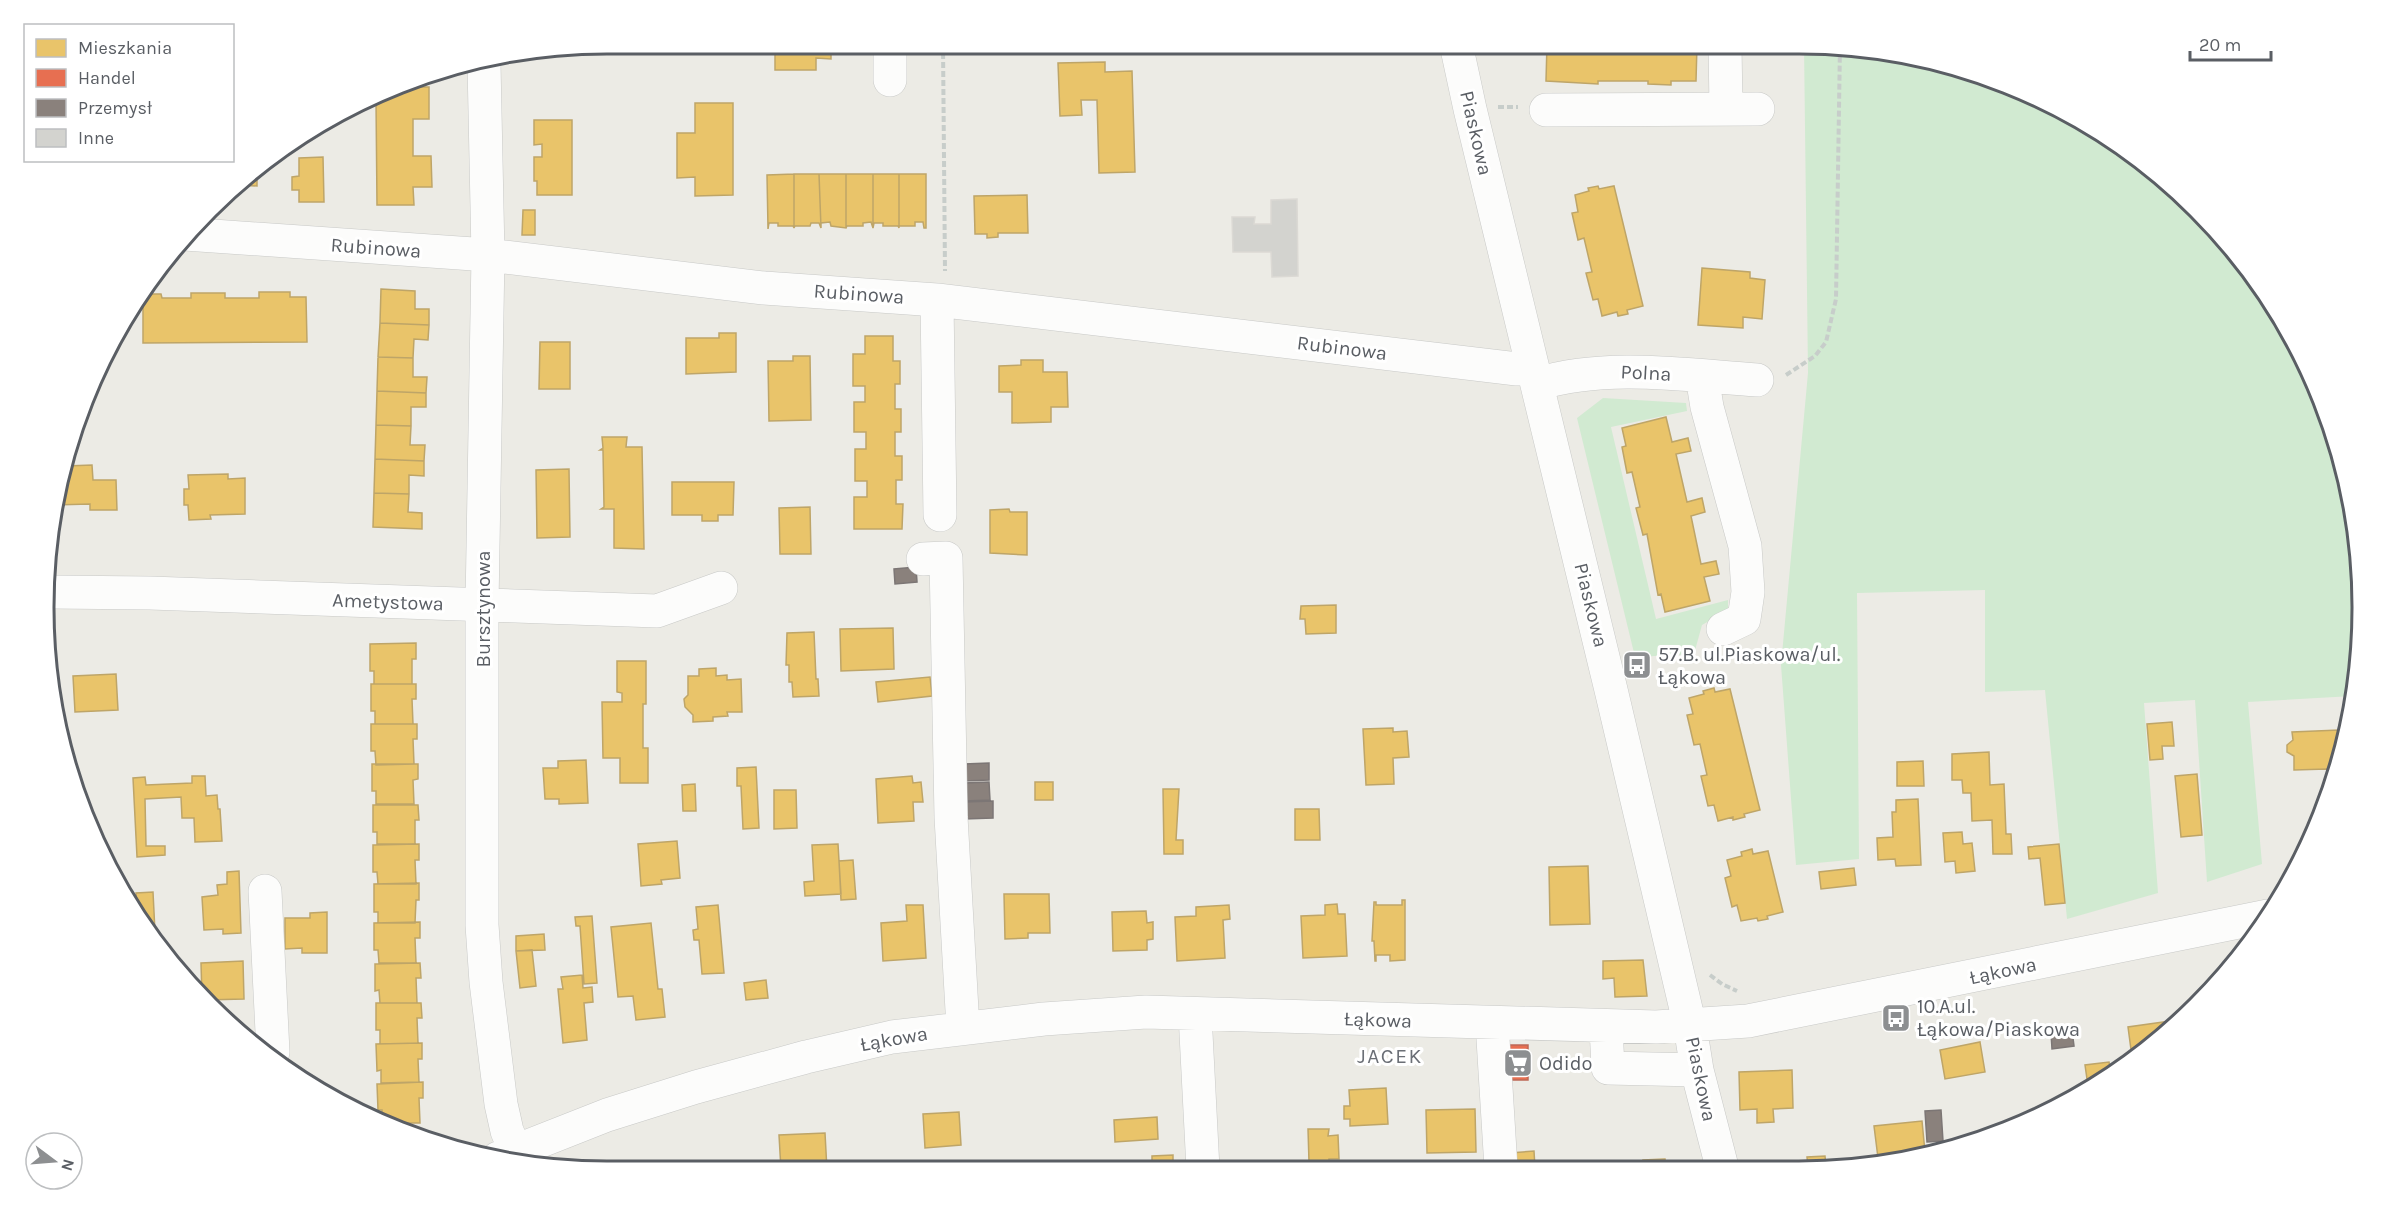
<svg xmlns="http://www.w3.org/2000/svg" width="2406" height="1215" viewBox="0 0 2406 1215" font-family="Karla,sans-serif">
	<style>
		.green { fill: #d1ead1 }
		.homes { fill: #e9c46a; stroke: #bea568; stroke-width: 1.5 }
		.shops { fill: #e76f51; stroke: #bd6a57; stroke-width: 1.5 }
		.industry { fill: #8a817c; stroke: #7c7675; stroke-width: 1.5 }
		.building { fill: #d3d3cf; stroke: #dbd9d4; stroke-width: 1.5 }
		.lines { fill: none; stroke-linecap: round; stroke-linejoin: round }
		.minor-casing { stroke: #c8c9c7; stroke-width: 34 }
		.path { stroke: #c7cdca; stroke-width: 4; stroke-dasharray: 6 3; stroke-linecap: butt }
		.minor { stroke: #fcfcfb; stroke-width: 33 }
		.labels { text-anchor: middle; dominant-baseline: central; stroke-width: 6; stroke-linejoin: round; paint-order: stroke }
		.street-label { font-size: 20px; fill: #5a5e64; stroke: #fff }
		.poi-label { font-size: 20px; fill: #5a5e64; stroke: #fff; text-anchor: start }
		.neighbourhood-label { font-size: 21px; letter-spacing: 1.5px; fill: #6b6f76; stroke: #fff }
		.rim { fill: none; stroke: #5a5e64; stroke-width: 3 }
	</style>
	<rect width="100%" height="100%" fill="#ecebe5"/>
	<path class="green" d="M1804,45H1835L1944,63L2048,102L2142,160L2222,235L2287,325L2332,426L2358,534L2361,644L2353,696L2248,702L2262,864L2207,882L2195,700L2144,703L2158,893L2067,919L2045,690L1985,692V590L1857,593L1859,859L1796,865L1781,665L1808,373Z
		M1603,398L1686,403L1687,411L1611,427L1656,619L1728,600V610L1702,625L1694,654L1635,657L1577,418Z"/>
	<path class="homes" d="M771,44H831V59L816,58V70H775V53H771Z
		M1547,44L1697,45L1696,81H1671V85L1648,84V81H1598V84L1546,81Z
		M1105,62V72L1132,71L1135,172L1099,173L1097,100H1081L1082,115L1060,116L1058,63Z
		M413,81V87H429V119H413V156H431L432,187H413L414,205H377L376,100Z
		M695,103H733V195L695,196V177L677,178V133H695Z
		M534,120H572V195H537V181H534V157H542V144L534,145Z
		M323,157L324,202H299V190H292V177L299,176V158Z
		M257,167V186L237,185Z
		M794,174V228L793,226H778V223H769L768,229L767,175Z
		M794,174H819L821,228L819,223H811L810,226H795L794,228Z
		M819,174H846V228L831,226L830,222L821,223V228Z
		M846,174H873V228L871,222L863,223V226H847L846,228Z
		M873,174H899V228L898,226H883V223H874L873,228Z
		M899,174H926V228H924L923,222H915V226H899V228Z
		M1598,186L1599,189L1614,186L1643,306L1627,310L1628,314L1618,316L1617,312L1602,316L1598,299L1593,300L1586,273L1592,272L1584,238L1578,240L1572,213L1578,212L1575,195L1589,191L1588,188Z
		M1027,195L1028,233H998V237L987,238V234H975L974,196Z
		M523,210H535V235H522Z
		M1702,268L1750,272V278L1765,280L1762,319L1743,317V328L1698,325Z
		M381,289L415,291V309H429V325L380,323Z
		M259,292H290V297H306L307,342L143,343V294H161L162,298H191V293H225V298H259Z
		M380,323L429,325L428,340L414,339L413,358L378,357Z
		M719,333H736V372L686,374V338H719Z
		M865,336H893V361H900V384H895V409H901V432H895V456H902V480H896V504H903L902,529H854V497H867V481H855V449H866V432H854V402H865V386H853V354H865Z
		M540,342H570V389H539Z
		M793,356H810L811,420L769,421L768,361H793Z
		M378,357L413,358V377H427L426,393L377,391Z
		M1021,360H1043V372H1067L1068,407H1051V422L1012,423V392H999V366L1021,365Z
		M377,391L426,393V407H411V426L376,425Z
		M1666,417L1672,442L1688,438L1691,451L1676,454L1687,502L1702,498L1705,512L1691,516L1701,564L1716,561L1719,574L1704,577L1710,601L1665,612L1661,594L1658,595L1647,534L1643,535L1636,508L1640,507L1632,472L1627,473L1622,447L1626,446L1622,428Z
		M376,425L411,426L410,445H425L424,461L375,459Z
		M602,437H627L626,447H642L644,549L614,548V509H601L604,507L603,450H600L603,448Z
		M375,459L424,461V476L409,475V494L374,493Z
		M92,465L93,480H116L117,510H90V504L54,505V497L66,466Z
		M569,469L570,537L537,538L536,470Z
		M228,474V479L245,478V514L210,515L211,519L189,520L188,505H184V489H189L188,475Z
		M672,482H734L733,515H718V521H702V515H672Z
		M374,493L409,494L408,512L422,513V529L373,527Z
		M810,507L811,554H780L779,508Z
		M1009,509L1010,512H1027V555L990,553V510Z
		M1336,605V633L1306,634L1305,619H1300L1301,606Z
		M893,628L894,669L841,671L840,629Z
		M814,632L816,679H818L819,696L793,697L792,682H789V665H786L787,633Z
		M416,643V659H412V684H374V671H370V644Z
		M617,661H646V704H643V748H648V783H620V758H603L602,702H622V693L617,692Z
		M716,668V676L727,675V680L741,679L742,712H727L728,716L713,717V721L693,722V715L685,707L684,699L688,695V676H699V669Z
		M116,674L118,710L75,712L73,676Z
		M930,677L932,696L878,702L876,682Z
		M371,684H416V699H412L413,724H375V711H371Z
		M1714,688L1715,692L1730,689L1760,810L1744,814L1745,817L1733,820V817L1718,821L1714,805L1708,806L1701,776L1707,775L1700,744L1694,745L1687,715L1693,714L1689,698L1704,694L1703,691Z
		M2172,722L2174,746H2162L2163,759L2150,760L2147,724Z
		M371,724H417V739H413L414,764L376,765L375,751H371Z
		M1393,728V732L1407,731L1409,757L1393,758L1394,784L1366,785L1363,729Z
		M2339,730V743H2345L2333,782H2327V769L2294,770V756L2287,752V745L2293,740L2292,732Z
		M1989,752L1990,785L2004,784L2006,834H2011L2012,854H1993L1992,820L1972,821L1971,793H1963L1962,780H1952V754Z
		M586,760L588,803L559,804V799H545L543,768H558V761Z
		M1923,761L1924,786H1897V762Z
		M372,764H418V779L413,780L414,804H376V791H372Z
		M756,767L759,828L743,829L741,786H737V768Z
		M2197,774L2202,835L2181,837L2175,776Z
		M192,776H205L206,796L217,795L218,809H220L222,841L195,842L194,818H182L181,797L145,799L146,846H165V855L137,857L133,778L145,777L146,785L192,783Z
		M912,776L913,783L921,782L923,802H913L914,821L878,823L876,779Z
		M1035,782H1053V800H1035Z
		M695,784L696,811H683L682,785Z
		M1163,789H1179L1176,840H1183V854H1164Z
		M774,790H796L797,828L774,829Z
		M1918,799L1921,865L1896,866L1895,859L1878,860L1877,838L1893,837L1892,812H1896V800Z
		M373,805H418L419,820H415V844H377V832H373Z
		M1295,809H1319L1320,840H1295Z
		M1962,832L1963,844L1972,843L1975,871L1956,873L1955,861L1945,862L1943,833Z
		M677,841L680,878L661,880L662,884L641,886L638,844Z
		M419,844V860H415L416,884H378L377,872H373V845Z
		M838,844L841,894L805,896L804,882L814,881L812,845Z
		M2059,844L2065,903L2045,905L2040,858L2029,859L2028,847Z
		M1752,849L1753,854L1768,851L1783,912L1767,916L1768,919L1758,921L1757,918L1741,921L1737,905L1732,907L1725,878L1731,876L1727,860L1742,856L1741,852Z
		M853,860L856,899L841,900L839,861Z
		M1588,866L1590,924L1550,925L1549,867Z
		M1854,868L1856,885L1821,889L1819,872Z
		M239,871L241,933L223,934V929L204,930L202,897L218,895L217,885L227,884V872Z
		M419,883V900H416L415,923H378V912H374V884Z
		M153,892L155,932L137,906L136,893Z
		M1004,894H1049L1050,933H1028V938L1005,939Z
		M1402,900H1405V960L1390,961V955H1376V961H1375L1374,941H1372L1374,902H1376V905H1402Z
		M1337,904L1338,914H1345L1347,956L1303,958L1301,916L1325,915V905Z
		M718,905L724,973L702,974L699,940H694L693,930L698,929L696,907Z
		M906,905H923L926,958L883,961L881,923L907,921Z
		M1229,905L1230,919L1223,920L1225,958L1177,961L1175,917L1196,916V907Z
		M1146,911L1147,923L1153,922V939L1147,940V950L1113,951L1112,912Z
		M327,912V953H302V948L285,949V918H310V913Z
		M592,916L597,983L584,984L580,926H576L575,917Z
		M420,922V938H415L416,963H379L378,950H374V923Z
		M651,923L658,989H662L665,1017L636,1020L633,996L618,997L611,927Z
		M544,934L545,950L516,951V936Z
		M532,950L536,986L520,988L516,951Z
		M1643,960L1647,996L1615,997L1614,978L1603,979V961Z
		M243,961L244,999L204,1000L202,997L201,963Z
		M420,963L421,978H416L417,1003H380L379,990L375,991V964Z
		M582,975L583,988L592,987L593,1002L584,1003L587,1040L563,1043L558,989H563L561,977Z
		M766,980L768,998L746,1000L744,983Z
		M376,1003H421L422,1018H417L418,1043L380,1044V1030H376Z
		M2177,1020L2142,1055L2132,1057L2128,1027Z
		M1980,1042L1985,1072L1945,1079L1940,1050Z
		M422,1043V1059H418L419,1082L381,1083V1070L377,1071L376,1044Z
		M2109,1062L2111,1073L2088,1086L2085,1065Z
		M1792,1070L1793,1108L1773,1109L1774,1122L1757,1123V1109L1740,1110L1739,1072Z
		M423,1082V1098H419L420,1123H382V1110H378L377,1084Z
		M1386,1088L1388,1124L1350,1126V1119H1344V1106H1350L1349,1090Z
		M1475,1109L1476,1152L1427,1153L1426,1110Z
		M959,1112L961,1145L925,1148L923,1114Z
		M1157,1117L1158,1139L1115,1142L1114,1120Z
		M1922,1121L1925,1152L1878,1158L1874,1126Z
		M1308,1129H1329L1328,1136L1338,1135L1339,1159H1329V1162H1309Z
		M825,1133L827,1170H781L779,1135Z
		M1534,1151L1535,1168H1511L1510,1153Z
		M1173,1155V1169H1152V1156Z
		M1825,1156L1826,1167H1808L1807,1157Z
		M1665,1159L1666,1167H1644L1643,1160Z
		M1310,1162H1329L1330,1168H1311Z
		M728,1167H766V1170H728Z"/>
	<path class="shops" d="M1508,1045H1528V1080H1508Z"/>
	<path class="industry" d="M916,567L917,582L895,584L894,569Z
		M989,763V780L964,781V764Z
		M989,782L990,800L964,801V783Z
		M993,801V818L964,819V802Z
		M2072,1030L2074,1046L2052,1049L2051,1033Z
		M1941,1110L1943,1141L1927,1142L1925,1111Z"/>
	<path class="building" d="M1297,199L1298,276L1272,277L1271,252H1233L1232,217H1255L1254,224H1271V200Z"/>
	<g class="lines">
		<g class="minor-casing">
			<path id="minor" d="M1456,44L1470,109L1612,694L1690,1026L1697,1070L1722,1167
				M1725,45L1726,108
				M484,64L488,255L482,605V925L486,982L501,1104L507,1131L515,1150
				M890,80V44
				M1546,110L1758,109
				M185,234L488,255L764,288L937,300L1517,369L1532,366
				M937,300L940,515
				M1702,376L1707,407L1745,546L1748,592L1744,619L1723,629
				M1537,384C1608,363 1684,375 1757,380
				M923,559L946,558L951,817L963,1028
				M51,592L150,593L657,611L721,588
				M265,891L273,1052
				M1195,1014L1203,1169
				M1492,1023L1501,1168
				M1606,1026L1608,1068L1697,1070
				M498,1158L607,1115L696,1087L806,1057L892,1037L1044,1019L1146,1012L1656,1027L1748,1021L2268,916"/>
		</g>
		<path class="path" d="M943,44L945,271
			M1498,107H1518
			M1786,375L1815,356L1826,342L1836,299L1840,45
			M1710,975L1722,984L1737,991"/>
		<use href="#minor" class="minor"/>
	</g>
	<defs>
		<g id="bus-square" transform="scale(1.5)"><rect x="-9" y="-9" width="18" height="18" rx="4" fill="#8d8f91" stroke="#fff"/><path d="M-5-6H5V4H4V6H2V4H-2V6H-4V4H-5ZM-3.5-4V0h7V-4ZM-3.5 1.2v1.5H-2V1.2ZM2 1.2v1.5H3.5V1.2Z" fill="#fff"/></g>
		<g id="supermarket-square" transform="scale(1.5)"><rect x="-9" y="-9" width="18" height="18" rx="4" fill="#8d8f91" stroke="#fff"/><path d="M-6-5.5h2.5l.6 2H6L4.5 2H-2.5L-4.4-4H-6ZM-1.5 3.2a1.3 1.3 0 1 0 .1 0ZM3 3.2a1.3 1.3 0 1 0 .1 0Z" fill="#fff"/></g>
	</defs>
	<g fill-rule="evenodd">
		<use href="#bus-square" x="1637" y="665"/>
		<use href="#bus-square" x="1896" y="1018"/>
		<use href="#supermarket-square" x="1518" y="1063"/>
	</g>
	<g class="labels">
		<g class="street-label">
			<text transform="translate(1476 133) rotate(77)">Piaskowa</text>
			<text transform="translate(376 248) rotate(4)">Rubinowa</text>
			<text transform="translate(859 294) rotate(4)">Rubinowa</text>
			<text transform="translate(1342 348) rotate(7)">Rubinowa</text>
			<text transform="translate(1646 373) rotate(3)">Polna</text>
			<text transform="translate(388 602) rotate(2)">Ametystowa</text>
			<text transform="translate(1591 605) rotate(76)">Piaskowa</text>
			<text transform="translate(483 609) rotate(-90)">Bursztynowa</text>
			<text transform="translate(2003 971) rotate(-12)">Łąkowa</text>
			<text transform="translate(1378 1020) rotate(2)">Łąkowa</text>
			<text transform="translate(894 1039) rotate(-10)">Łąkowa</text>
			<text transform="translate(1701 1079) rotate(78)">Piaskowa</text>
		</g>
		<g class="poi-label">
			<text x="1658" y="654">57.B. ul.Piaskowa/ul.<tspan x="1658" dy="23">Łąkowa</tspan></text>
			<text x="1917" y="1006">10.A.ul.<tspan x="1917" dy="23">Łąkowa/Piaskowa</tspan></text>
			<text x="1539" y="1063">Odido</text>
		</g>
		<g class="neighbourhood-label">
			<text x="1390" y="1056">JACEK</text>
		</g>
	</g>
	<path d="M0 0H2406V1215H0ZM607 54H1799A553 553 0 0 1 2352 607V608A553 553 0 0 1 1799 1161H607A553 553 0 0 1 54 608V607A553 553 0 0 1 607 54Z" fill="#fff" fill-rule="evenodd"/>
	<path class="rim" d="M607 54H1799A553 553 0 0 1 2352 607V608A553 553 0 0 1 1799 1161H607A553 553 0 0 1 54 608V607A553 553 0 0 1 607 54Z"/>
	<rect x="24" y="24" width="210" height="138" fill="#ffffff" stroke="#bdbfc1" stroke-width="1.5"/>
	<rect x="36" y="39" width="30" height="18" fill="#e9c46a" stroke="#bdbfc1" stroke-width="1.5"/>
	<text x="78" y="54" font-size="18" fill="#5a5e64">Mieszkania</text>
	<rect x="36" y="69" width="30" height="18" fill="#e76f51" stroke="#bdbfc1" stroke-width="1.5"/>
	<text x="78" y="84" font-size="18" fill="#5a5e64">Handel</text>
	<rect x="36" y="99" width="30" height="18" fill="#8a817c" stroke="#bdbfc1" stroke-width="1.5"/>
	<text x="78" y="114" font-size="18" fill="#5a5e64">Przemysł</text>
	<rect x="36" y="129" width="30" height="18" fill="#d3d3cf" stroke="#bdbfc1" stroke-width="1.5"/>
	<text x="78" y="144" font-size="18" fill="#5a5e64">Inne</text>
	<g transform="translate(54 1161) rotate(106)"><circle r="28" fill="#ffffff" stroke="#bdbfc1" stroke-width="1.5"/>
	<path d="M0-4.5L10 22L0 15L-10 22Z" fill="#8d8f91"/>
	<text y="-9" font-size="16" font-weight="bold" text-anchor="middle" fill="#5a5e64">N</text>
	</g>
	<path d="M2190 51v9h81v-9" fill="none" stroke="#5a5e64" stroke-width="3"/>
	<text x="2199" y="51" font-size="18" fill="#5a5e64" stroke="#ffffff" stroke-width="4.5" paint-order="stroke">20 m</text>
</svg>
